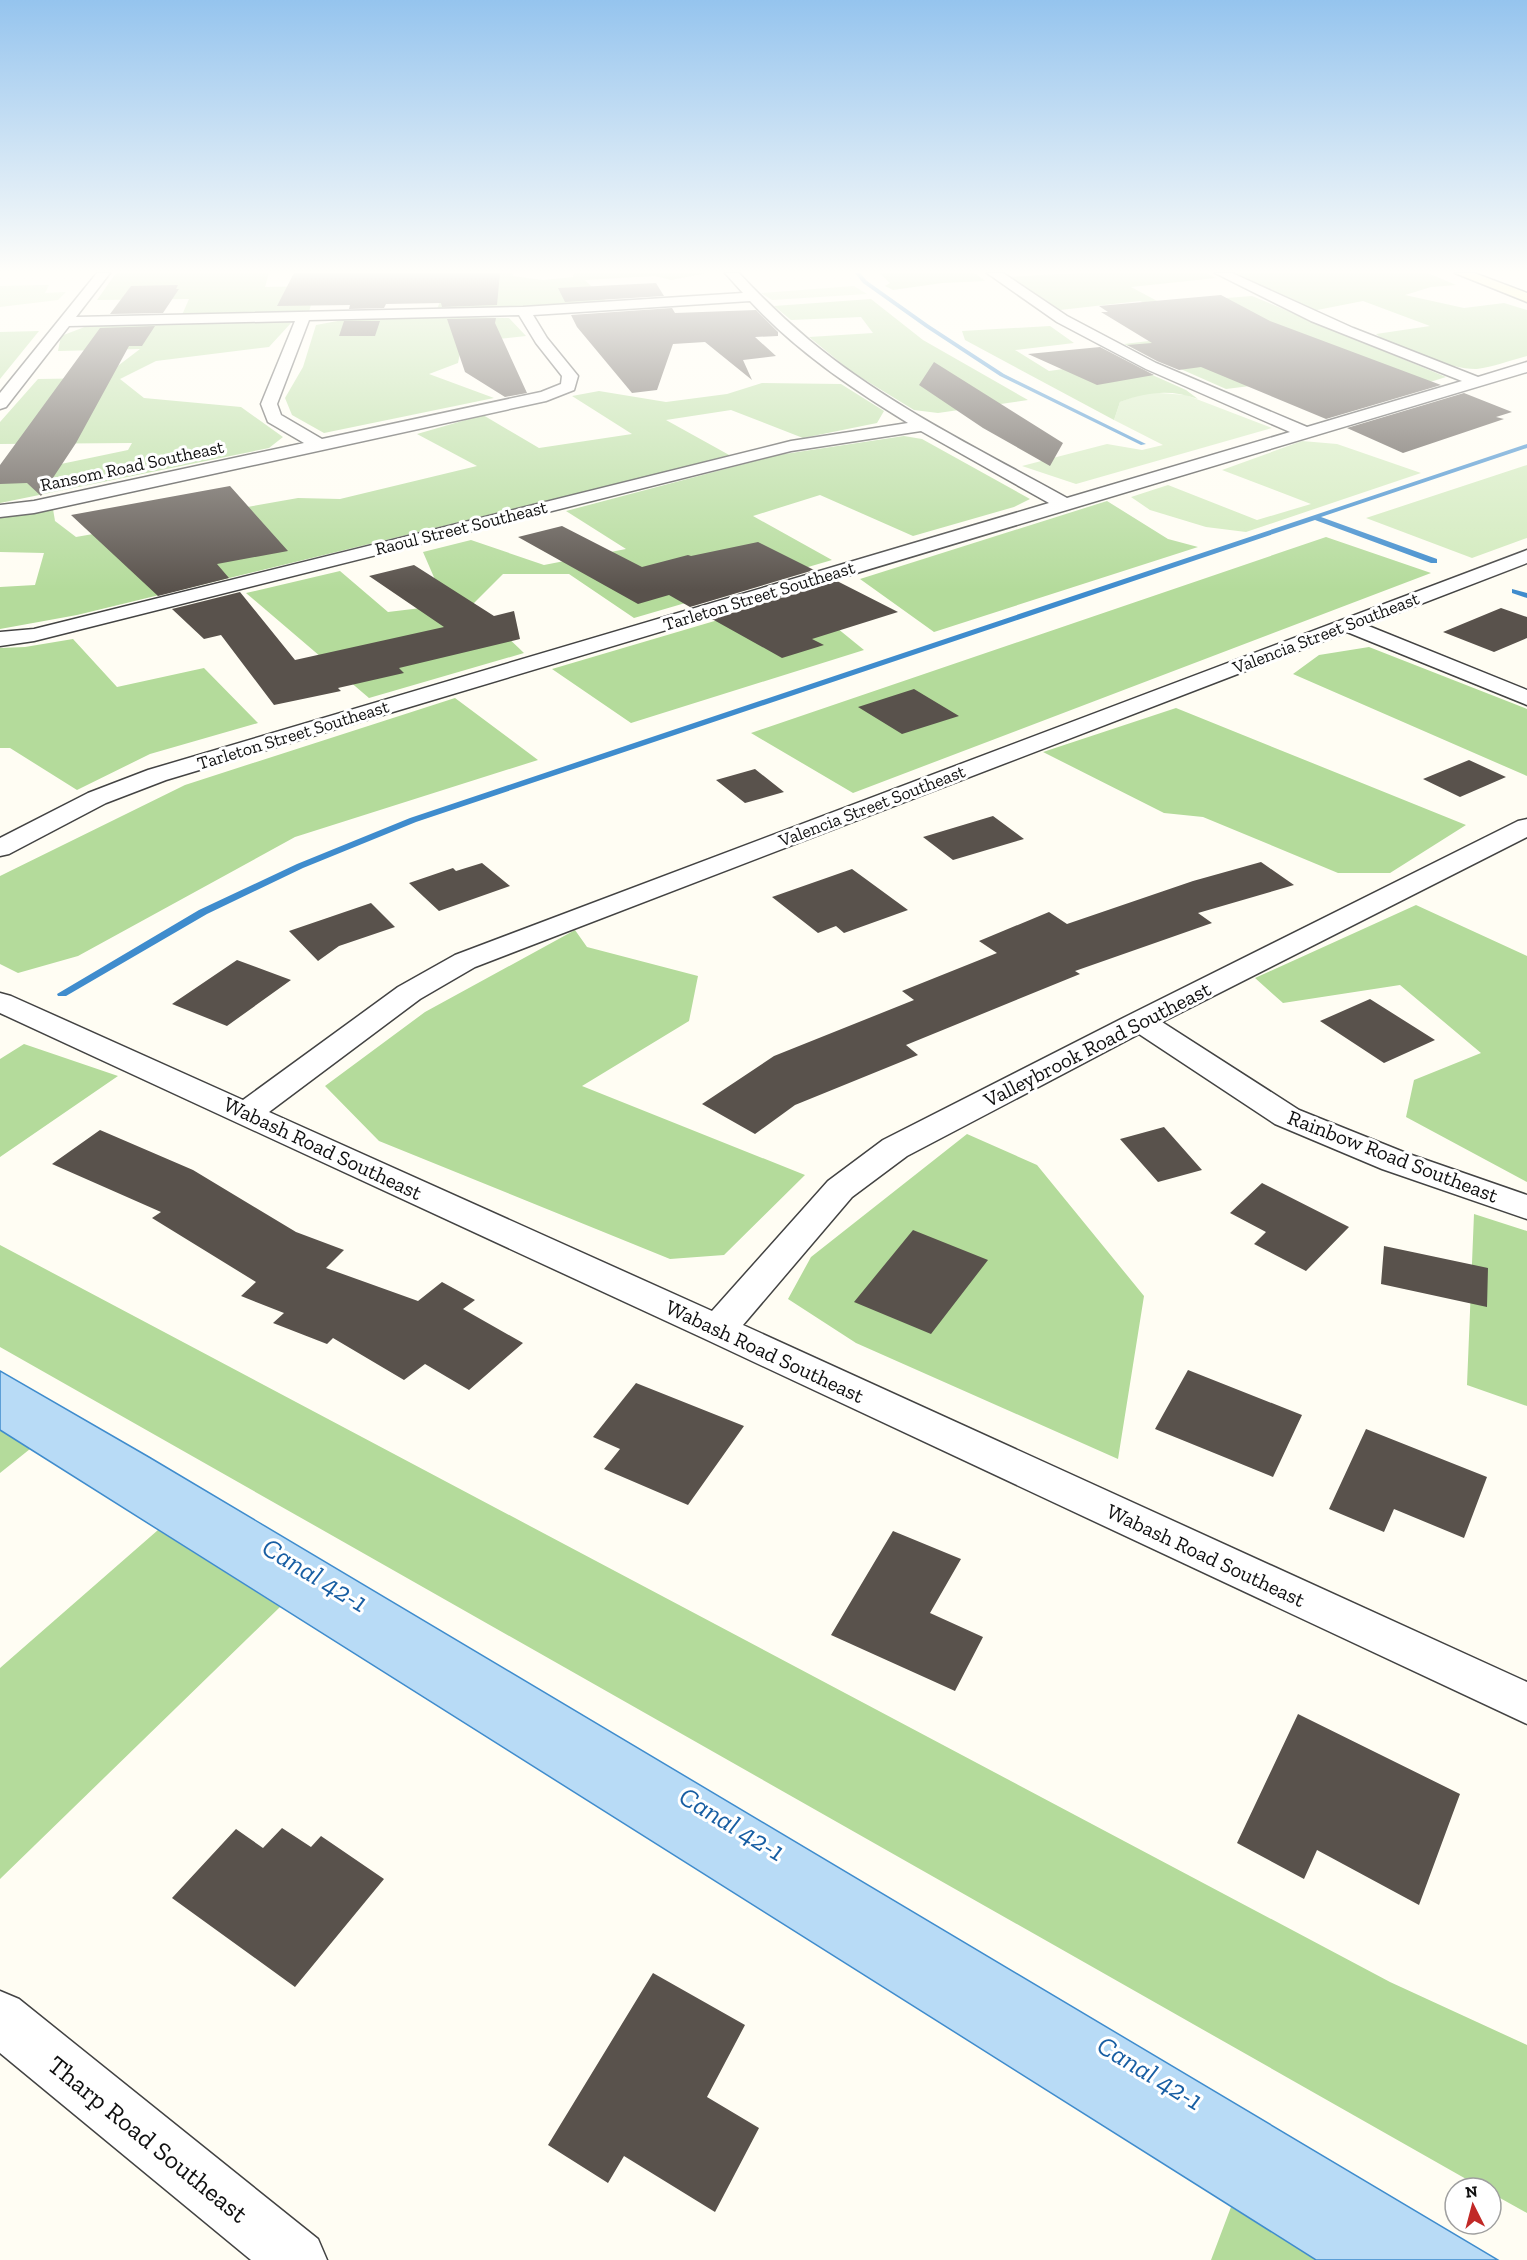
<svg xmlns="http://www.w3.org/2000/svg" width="1527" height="2260" viewBox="0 0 1527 2260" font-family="'Zilla Slab',serif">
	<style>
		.green { fill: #d1eabc }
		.forest { fill: #b4db9b }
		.water { fill: #b8dbf6; stroke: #3f8ccd; stroke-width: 1.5 }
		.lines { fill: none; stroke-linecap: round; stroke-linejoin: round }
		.stream { fill: #3f8ccd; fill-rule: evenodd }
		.building { fill: #59524c }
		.street-casing { stroke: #434343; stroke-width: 3 }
		.secondary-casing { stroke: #323232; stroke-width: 3 }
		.street { fill: #fff; fill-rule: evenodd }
		.secondary { fill: #fefaaf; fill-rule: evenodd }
		.labels { text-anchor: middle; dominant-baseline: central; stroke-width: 6; stroke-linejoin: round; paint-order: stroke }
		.far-street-label { font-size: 18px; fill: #101010; stroke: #fff }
		.street-label { font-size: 21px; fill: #101010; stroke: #fff }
		.near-street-label { font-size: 26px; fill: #101010; stroke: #fff }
		.near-water-label { font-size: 27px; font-style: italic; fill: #185ea3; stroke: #fff }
	</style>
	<rect width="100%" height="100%" fill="#fffdf3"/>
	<path class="green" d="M49,285L45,293L66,292L58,300L0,307V286Z
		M854,286L867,294L772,300L761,293Z
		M1146,392L1186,395L1272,428L1076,484L1022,466L1107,444L1142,450L1163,445L1114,420L1120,402Z
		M1302,441L1337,444L1421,473L1246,532L1206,527L1150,510L1131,497L1168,485L1257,520L1311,504L1222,470Z
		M1527,465V538L1472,558L1366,518Z"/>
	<path class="forest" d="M116,273H269L265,287L316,286L309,312L182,315L189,299L97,300Z
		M452,273H514L513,276L543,280L573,277L574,273H707L671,280L655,276L585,280L608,303L437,309Z
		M879,273H975L985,281L942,283L893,290L885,286L890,283Z
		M1077,273H1207L1216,278L1131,287L1161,303L1252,296L1446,377L1379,398L1320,377L1226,389L1124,344L1215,333L1140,301L1060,310L1008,277Z
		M1236,273H1428L1456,285L1431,287L1405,295L1464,308L1504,303L1527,310V356C1511,360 1493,367 1477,369C1454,370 1392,349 1376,334L1430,326L1363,301L1312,311Z
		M871,299L923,340L1028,400L938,413L914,410L852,372L809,337L873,333L861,317L791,320L774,306Z
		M458,317L509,318L526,336L462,343L458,363L429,374L494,398L324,433L292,415L285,398L303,367L316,325L343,320Z
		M274,320L291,323L269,347L156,361L120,379L144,398L241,407L283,437L269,448L0,503V466L37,469L128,450L132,443L0,444V422L38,379L102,378L140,349L58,351L61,336L95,323Z
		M1050,326L1074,343L1015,350L1049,371L1121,361L1186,390L1198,399C1170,389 1147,392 1120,402L1114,420L965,340L962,331Z
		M39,331L0,379V332Z
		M762,383L841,384L884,411L877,423L803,438L731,410L666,420L731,456L77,615L0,629V587L35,585L44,553L0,552V517L53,509L55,521L76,537L298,498L340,499L477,466L417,434L483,415L539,448L632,434L572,396L599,391L666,402L727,394Z
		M904,436L922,439L1030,499L1014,507L913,536L820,495L753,516L832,560L634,618L569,574H503L473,604L524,653L369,698L246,593L340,571L388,612L446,605L423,552L471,540L544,565L626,549L566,511L778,455Z
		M1107,501L1168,539L1198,547L934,632L860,579Z
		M1326,537L1431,573L853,793L751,733Z
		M762,607L821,615L864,650L631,723L552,669Z
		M73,639L117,687L204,668L258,723L150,754L77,790L10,748H0V648L25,647Z
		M1369,647L1527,709V776L1293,674L1319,655Z
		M455,698L538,760L295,837L78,956L18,973L0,964V876L185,785Z
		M1176,708L1466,825L1390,873H1338L1203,817L1164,813L1043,752Z
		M1416,905L1527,956V1182L1406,1117L1414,1080L1481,1053L1400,985L1283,1003L1255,978Z
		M575,930L587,947L698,976L689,1021L582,1086L805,1175L724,1255L670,1259L379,1141L325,1086L425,1012Z
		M24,1044L118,1076L0,1157V1059Z
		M967,1134L1037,1165L1144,1296L1118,1459L856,1343L788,1299L811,1257Z
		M1474,1214L1527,1231V1406L1467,1385Z
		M0,1245L1390,1982L1527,2045V2213L1491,2193V2188H1482L0,1347Z
		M0,1430L30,1449L0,1473Z
		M158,1530L280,1607L0,1879V1668Z
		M1231,2207L1316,2260H1211Z"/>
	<path class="water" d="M0,1371L149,1457L1498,2260H1316L0,1430Z"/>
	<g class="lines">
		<path class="stream" d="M855,273H860L867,281L929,325L1004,374L1146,444L1141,445L1000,376L925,327L863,283Z
			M1527,444V448L1321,517L1437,559V563H1431L1315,520L416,822L303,868L207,914L66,996H58L57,994L199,910L297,864L410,818Z
			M1512,589L1527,593V598L1512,593Z"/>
	</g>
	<path class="building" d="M294,273H500L497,305L442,307L441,303L386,304L384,308L349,309L350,305L277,306Z
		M656,283L664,296L565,302L558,288Z
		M178,285L176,289H179L163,313L110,314L131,286Z
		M1221,295L1270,321L1441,385L1326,419L1201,367L1179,370L1157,361L1127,345L1152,343L1101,312H1108L1099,306Z
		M672,308L675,313L756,310L778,332V336L755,337L776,356L743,360L752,380L705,342L673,344L657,390L632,393L577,327L571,315Z
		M496,318L495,323L527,393L505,397L465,372L447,319Z
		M344,321H380L375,336H339Z
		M155,326L142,346H129L76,443L41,496L27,483L0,484V465L100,328Z
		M1100,347L1154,375L1097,385L1028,354Z
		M934,362L1063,443L1050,466L983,428L919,385Z
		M1464,393L1512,412L1496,417L1504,419L1403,453L1347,428Z
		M230,486L288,551L217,564L229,578L158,596L71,515Z
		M562,526L642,567L688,555L691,556L758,542L814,570L690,607L669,595L638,604L518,537Z
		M414,565L494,616L514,611L520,639L399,668L404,673L338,688L341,691L274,705L221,635L204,639L172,609L240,592L295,660L444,627L369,576Z
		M837,581L898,612L812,639L824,645L782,658L712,619Z
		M1501,608L1527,617V638L1494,652L1443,632Z
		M914,689L959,716L902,734L858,707Z
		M1469,760L1506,777L1460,797L1423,779Z
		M755,769L784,792L745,803L716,780Z
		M993,816L1024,839L953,860L923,837Z
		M1261,862L1294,885L1198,913L1212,923L1075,971L1080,974L906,1045L918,1055L795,1105L755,1134L702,1104L774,1056L914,1000L902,991L997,953L979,941L1049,912L1067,924L1193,881Z
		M482,863L510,886L439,911L409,883L453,868L456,871Z
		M852,869L908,910L844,933L836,926L818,933L772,897Z
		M371,903L395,927L339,946L318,961L289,931Z
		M237,960L291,980L227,1026L172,1004Z
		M1370,999L1435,1040L1384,1063L1320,1021Z
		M1164,1127L1202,1170L1158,1182L1120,1139Z
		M100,1130L193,1170L296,1232L344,1250L326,1268L418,1301L442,1282L475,1300L463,1309L523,1343L469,1390L425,1364L404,1380L333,1338L327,1344L273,1323L284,1313L241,1296L256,1282L152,1218L161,1212L52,1164Z
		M1262,1183L1349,1227L1306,1271L1254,1244L1266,1232L1230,1213Z
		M913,1230L988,1260L931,1334L854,1302Z
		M1384,1246L1488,1268L1487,1307L1381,1284Z
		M1188,1370L1302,1415L1273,1477L1155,1429Z
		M636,1383L744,1426L688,1505L604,1469L620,1449L593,1437Z
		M1366,1429L1487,1477L1464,1538L1394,1509L1384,1532L1329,1509Z
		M893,1531L961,1559L930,1613L983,1637L955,1691L831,1635Z
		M1298,1714L1460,1794L1419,1905L1317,1850L1304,1879L1237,1843Z
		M282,1828L311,1847L321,1836L384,1879L295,1987L172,1898L236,1829L263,1848Z
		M653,1973L745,2025L707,2097L759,2128L715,2212L624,2156L608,2183L548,2145Z"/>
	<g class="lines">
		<g class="street-casing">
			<path id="street" d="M97,273H110L76,317L523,307L743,293L725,273H739C761,297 784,319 809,340C887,405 979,449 1067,498L1290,432L1146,369L1057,322L987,273H1003L1067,316L1156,363L1307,427L1462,381L1311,321L1215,273H1232L1353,328L1478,377L1527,362V372L166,780L106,803L9,854L0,856V838L88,793L148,770L1049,503L921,431L791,451L34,641L0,646V632L34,629L791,441L908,423C851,388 795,350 750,301L533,315L547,338L578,376L574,390L546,401L34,513L0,517V505L34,501L304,443L268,422L261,404L295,321L69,326L6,407L0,409V393ZM519,315L536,343L562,376L561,384L541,392L322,439L281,415L277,404L309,320Z
				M1527,550V563L1366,625L1527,690V705L1347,632L475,967L420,999L269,1112L712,1311L828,1181L883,1140L1129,1015L1518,821L1527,819V837L1162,1022L1299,1110L1406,1153L1527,1195V1219L1382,1169L1275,1124L1139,1034L907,1156L852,1197L743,1325L1527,1682V1724L705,1339L0,1013V993L11,996L243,1100L398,987L455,955Z
				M0,1991L19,1999L318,2239L327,2260H251L0,2053Z"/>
		</g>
		<g class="secondary-casing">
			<path id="secondary" d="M1455,273H1474L1527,293V302Z"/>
		</g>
		<use href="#street" class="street"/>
		<use href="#secondary" class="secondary"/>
	</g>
	<linearGradient id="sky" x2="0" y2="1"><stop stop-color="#95c4ee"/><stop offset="0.46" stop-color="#fffefa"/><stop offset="1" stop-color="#fffefa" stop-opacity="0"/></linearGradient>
	<rect width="1527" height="590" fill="url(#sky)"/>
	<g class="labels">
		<g class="far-street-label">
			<text transform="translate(132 466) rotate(-12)">Ransom Road Southeast</text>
			<text transform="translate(461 528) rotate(-14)">Raoul Street Southeast</text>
			<text transform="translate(759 596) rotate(-17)">Tarleton Street Southeast</text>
			<text transform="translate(1326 633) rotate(-21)">Valencia Street Southeast</text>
			<text transform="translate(293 735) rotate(-17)">Tarleton Street Southeast</text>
			<text transform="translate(872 806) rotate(-21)">Valencia Street Southeast</text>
		</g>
		<g class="street-label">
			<text transform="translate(1097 1044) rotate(-27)">Valleybrook Road Southeast</text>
			<text transform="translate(323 1148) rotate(25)">Wabash Road Southeast</text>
			<text transform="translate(1393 1156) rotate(21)">Rainbow Road Southeast</text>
			<text transform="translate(765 1351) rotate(25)">Wabash Road Southeast</text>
			<text transform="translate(1206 1555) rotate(25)">Wabash Road Southeast</text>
		</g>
		<g class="near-street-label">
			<text transform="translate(148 2139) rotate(39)">Tharp Road Southeast</text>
		</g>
		<g class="near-water-label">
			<text transform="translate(315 1575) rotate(31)">Canal 42-1</text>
			<text transform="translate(732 1824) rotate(31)">Canal 42-1</text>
			<text transform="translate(1150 2073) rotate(31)">Canal 42-1</text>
		</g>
	</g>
	<g transform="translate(1473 2206) rotate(354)"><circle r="28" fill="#ffffff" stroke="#9f9f9f" stroke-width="1.5"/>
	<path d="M0-4.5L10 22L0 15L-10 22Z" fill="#c12927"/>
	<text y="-9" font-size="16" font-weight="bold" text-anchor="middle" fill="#101010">N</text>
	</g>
</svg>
